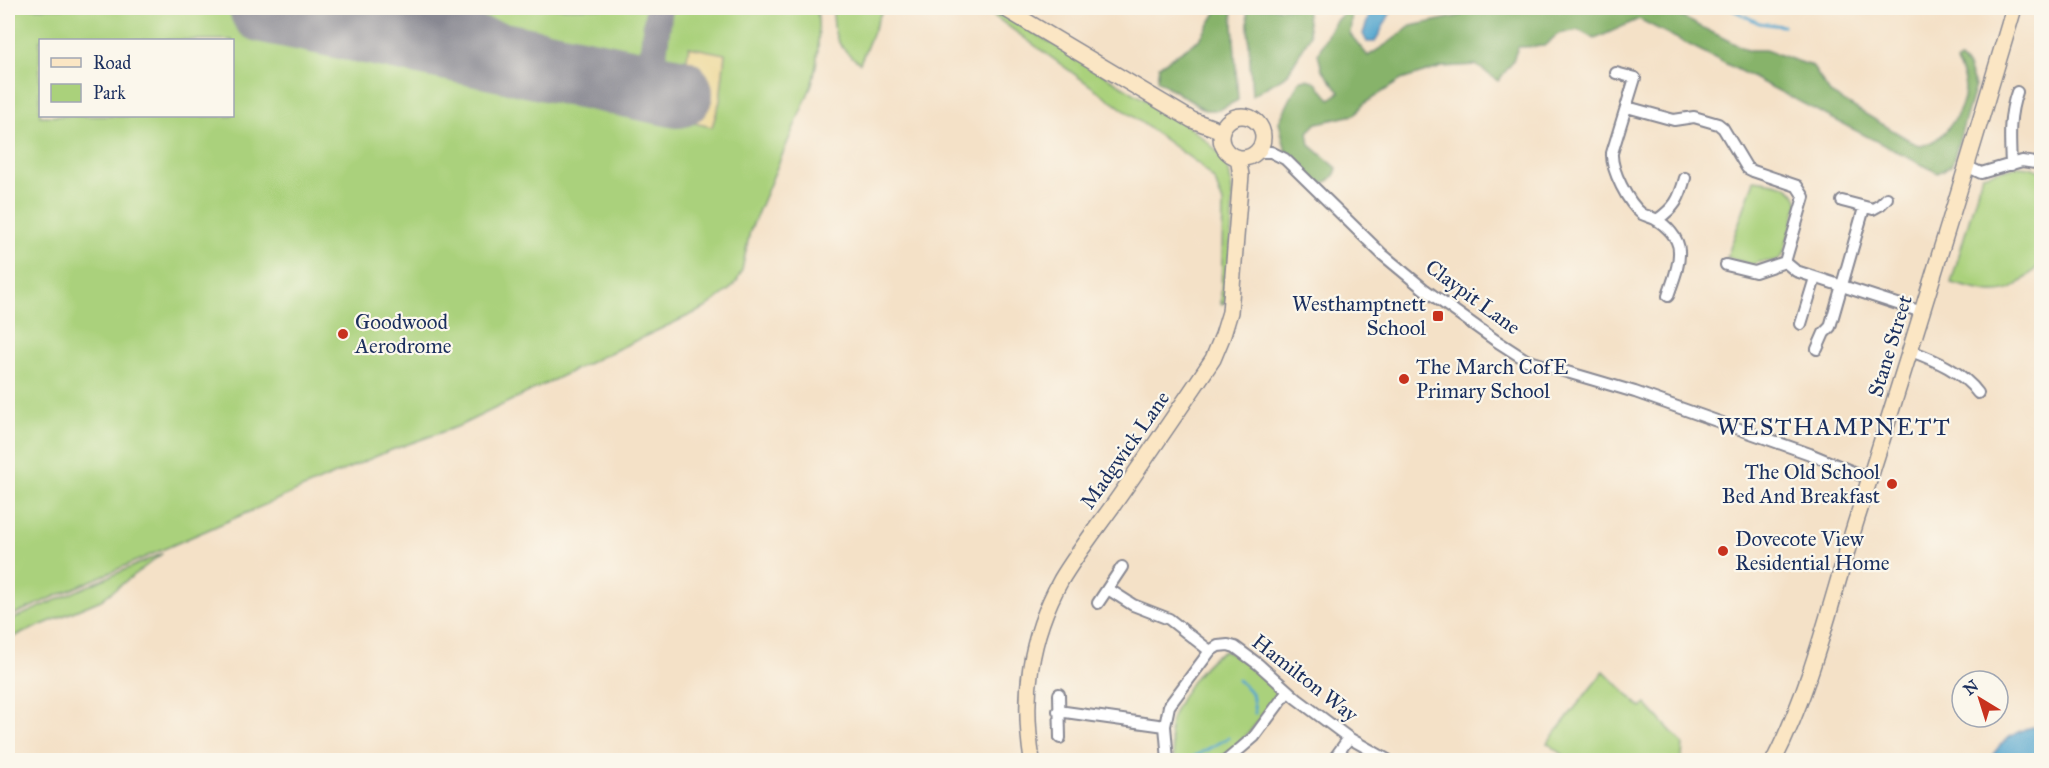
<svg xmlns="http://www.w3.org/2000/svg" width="2049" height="768" viewBox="0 0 2049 768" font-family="'IM FELL Great Primer',serif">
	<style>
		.green { fill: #aad17b; stroke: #62806c; stroke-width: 1.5; fill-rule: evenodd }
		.forest { fill: #87b36b; stroke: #517164; stroke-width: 1.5 }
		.sand { fill: #eeda9e; stroke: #84847e; stroke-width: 1.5 }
		.water { fill: #53a5ce; stroke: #376a96; stroke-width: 1.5 }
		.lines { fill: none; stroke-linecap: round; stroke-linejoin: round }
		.stream { stroke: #53a5ce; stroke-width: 3 }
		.taxiway { stroke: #888892; stroke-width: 28 }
		.runway { stroke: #888892; stroke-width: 70 }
		.street-casing { stroke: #888892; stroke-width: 14 }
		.secondary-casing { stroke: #888892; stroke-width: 18 }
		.street { stroke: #fff; stroke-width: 10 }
		.secondary { stroke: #fbe6c4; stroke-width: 15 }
		.poi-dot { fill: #c8321e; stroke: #fbf7ec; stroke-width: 2 }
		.labels { text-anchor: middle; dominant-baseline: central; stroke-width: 4.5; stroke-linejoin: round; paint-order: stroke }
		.street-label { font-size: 21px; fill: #1b2f5e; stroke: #fbf7ec }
		.poi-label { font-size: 21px; fill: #1b2f5e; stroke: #fbf7ec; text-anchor: start }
		.quarter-label { font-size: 24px; letter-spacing: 1.5px; fill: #1b2f5e; stroke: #fbf7ec }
	</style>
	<rect width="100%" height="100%" fill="#fbf7ec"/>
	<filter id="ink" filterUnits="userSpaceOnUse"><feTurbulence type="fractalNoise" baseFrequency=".0167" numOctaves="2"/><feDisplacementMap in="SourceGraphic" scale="12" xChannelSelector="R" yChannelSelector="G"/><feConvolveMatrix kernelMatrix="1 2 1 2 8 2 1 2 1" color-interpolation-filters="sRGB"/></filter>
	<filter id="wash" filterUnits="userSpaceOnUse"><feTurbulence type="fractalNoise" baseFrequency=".008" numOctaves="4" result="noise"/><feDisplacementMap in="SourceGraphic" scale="24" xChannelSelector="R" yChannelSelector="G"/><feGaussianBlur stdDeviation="1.35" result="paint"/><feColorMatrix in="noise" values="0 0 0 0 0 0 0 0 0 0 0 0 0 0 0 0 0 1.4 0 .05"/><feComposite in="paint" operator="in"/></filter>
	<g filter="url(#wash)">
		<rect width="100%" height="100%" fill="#f4e1c7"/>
		<path class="green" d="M8,8H817C820,35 819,61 811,87L750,231L742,270L737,281L729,290L705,308L603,356L459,426L386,452L8,617ZM40,40H232V116H40Z
			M833,8H883L860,63C836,46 833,37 833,8Z
			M983,8H993L1182,122C1197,133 1213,145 1224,160C1241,185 1227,270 1225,303L1221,304L1223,203L1215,181L1200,165Z
			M2018,166L2030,167L2041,171V264C2033,271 2025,279 2016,286C1998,299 1972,288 1951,283L1982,175Z
			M1754,180C1772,183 1795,182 1798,204L1783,255L1777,261L1759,262L1752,265L1727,257Z
			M163,553L101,600L8,639V621Z
			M1225,651C1245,656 1265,678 1280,692C1263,713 1237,757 1209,760C1198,762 1186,760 1175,760C1173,750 1170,738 1170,727C1171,707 1206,656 1225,651Z
			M1604,671L1641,708L1646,704L1683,744L1682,757L1679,760H1571L1547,743Z"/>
		<path class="forest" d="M1219,8H1232L1238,100L1219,110H1205L1157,80L1159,66L1200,39Z
			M1247,8H1306L1310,36L1287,75L1252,96Z
			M1473,8H1664L1747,50H1765L1812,66L1830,93L1919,146C1943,143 1964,112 1965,89C1965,79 1961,70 1956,62L1960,59L1968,67L1975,86L1953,161L1951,166L1938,173L1639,19L1595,39L1578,30L1558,34L1544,46L1518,47L1512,63L1498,81L1476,65L1442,67L1401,80L1365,103L1354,115L1317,123L1308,132L1310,145L1337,168C1335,178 1328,182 1319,185L1286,152L1279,122L1299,81C1314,74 1320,89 1330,99L1340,92L1322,70L1318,54C1326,38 1333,16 1352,9L1350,34L1368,56L1387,44L1411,26L1459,16Z"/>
		<path class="sand" d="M689,47L725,54L720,101L712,127L676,119Z"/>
		<path class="water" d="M1381,8H1393L1375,42H1367L1363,34L1369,16Z
			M2041,726V760H1990C1999,741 2019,727 2041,726Z"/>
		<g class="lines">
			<path class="stream" d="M1729,8L1759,23L1783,26
				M1238,680L1252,693L1255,713
				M1188,760L1228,738"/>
			<path class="taxiway" d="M649,87L659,8"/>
			<path class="runway" d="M264,8L678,93"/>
		</g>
	</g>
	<g filter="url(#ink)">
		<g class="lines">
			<g class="street-casing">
				<path id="street" d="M1616,73L1635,78L1612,153C1611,170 1628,203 1642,214C1646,216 1651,217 1655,219C1666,225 1679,238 1679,251C1680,266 1672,283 1668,296
					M1627,107L1674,120L1694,117L1718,124L1723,128L1747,168L1753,171L1797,186L1804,197L1785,262
					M1257,152H1271L1285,159L1383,255L1424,289L1495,340L1526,360L1635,392L1810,454L1870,479
					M2011,165C2010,139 2008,117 2017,92
					M1966,166L1981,173L2022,161L2042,164
					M1842,201L1873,209L1880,205L1887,198
					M1657,220C1675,207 1679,200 1685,178
					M1785,262L1796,271L1922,312
					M1726,265L1755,272L1785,262
					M1801,324L1815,278
					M1817,349L1824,333L1830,327L1864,208
					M1911,351C1935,360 1963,372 1978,393
					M1108,589L1133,605L1169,619L1210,651
					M1098,603L1122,567
					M1059,694L1060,738
					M1058,711L1165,726
					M1168,760L1165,726L1169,706L1210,651L1218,646L1228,645L1235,647L1258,664L1297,699L1349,738L1388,760
					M1227,760L1254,737L1288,691
					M1333,760L1349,738"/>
			</g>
			<g class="secondary-casing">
				<path id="secondary" d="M1004,8L1192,120L1222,131
					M1221 137a21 21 0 1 1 42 0a21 21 0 1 1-42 0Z
					M1032,760C1022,696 1029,638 1061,580C1079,550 1101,523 1121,494C1152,449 1183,404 1213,359L1223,335L1230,312L1241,175L1238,158
					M1774,760C1814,682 1832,595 1859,512C1913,344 1964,176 2014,8"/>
			</g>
			<use href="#street" class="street"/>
			<use href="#secondary" class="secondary"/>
		</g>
	</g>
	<g class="poi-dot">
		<rect x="1432" y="310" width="12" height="12" rx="3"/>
		<circle cx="343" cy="334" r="6"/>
		<circle cx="1404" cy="379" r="6"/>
		<circle cx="1892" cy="484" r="6"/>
		<circle cx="1723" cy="551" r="6"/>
	</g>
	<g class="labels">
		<g class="street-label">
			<text transform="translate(1473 297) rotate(36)">Claypit Lane</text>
			<text transform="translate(1890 346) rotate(-73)">Stane Street</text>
			<text transform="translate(1125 450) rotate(-55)">Madgwick Lane</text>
			<text transform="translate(1305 678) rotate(38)">Hamilton Way</text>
		</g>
		<g class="poi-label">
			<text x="1426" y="304" text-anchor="end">Westhamptnett<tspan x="1426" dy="24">School</tspan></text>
			<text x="355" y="322">Goodwood<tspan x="355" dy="24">Aerodrome</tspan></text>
			<text x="1416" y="367">The March CofE<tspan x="1416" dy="24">Primary School</tspan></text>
			<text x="1880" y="472" text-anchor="end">The Old School<tspan x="1880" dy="24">Bed And Breakfast</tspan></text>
			<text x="1735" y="539">Dovecote View<tspan x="1735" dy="24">Residential Home</tspan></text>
		</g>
		<g class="quarter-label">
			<text x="1834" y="427">WESTHAMPNETT</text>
		</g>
	</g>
	<rect width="2049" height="768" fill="none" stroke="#fbf7ec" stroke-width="30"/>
	<rect x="39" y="39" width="195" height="78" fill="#fbf7ec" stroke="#a1a7b3" stroke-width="1.5"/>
	<rect x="51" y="58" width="30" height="9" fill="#fbe6c4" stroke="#a1a7b3" stroke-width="1.5"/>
	<text x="93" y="69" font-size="18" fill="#1b2f5e">Road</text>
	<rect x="51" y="84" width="30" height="18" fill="#aad17b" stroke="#a1a7b3" stroke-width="1.5"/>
	<text x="93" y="99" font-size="18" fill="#1b2f5e">Park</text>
	<g transform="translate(1980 699) rotate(322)"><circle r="28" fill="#fbf7ec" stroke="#a1a7b3" stroke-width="1.5"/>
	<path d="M0-4.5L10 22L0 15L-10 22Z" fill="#c8321e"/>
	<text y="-9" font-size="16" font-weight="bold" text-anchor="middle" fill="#1b2f5e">N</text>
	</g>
</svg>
